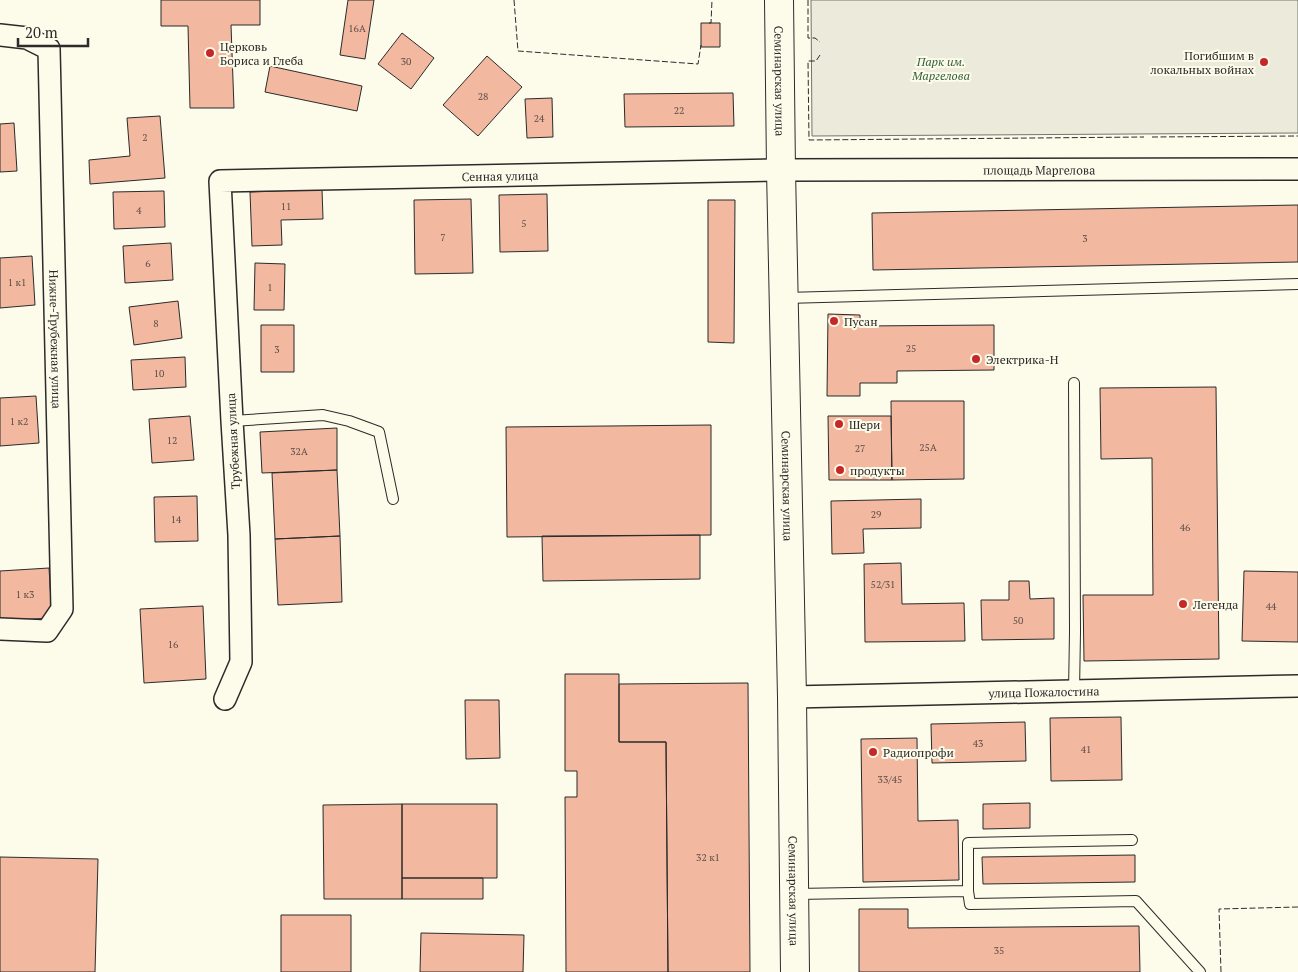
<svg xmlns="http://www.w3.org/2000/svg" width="1298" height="972" viewBox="0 0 1298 972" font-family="'PT Serif',serif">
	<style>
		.green { fill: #ecebdb; stroke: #74746e }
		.building { fill: #f2b8a0; stroke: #2b2b2b }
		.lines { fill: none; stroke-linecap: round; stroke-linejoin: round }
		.service-casing { stroke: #2b2b2b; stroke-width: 12 }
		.minor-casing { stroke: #2b2b2b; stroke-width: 24 }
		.secondary-casing { stroke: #2b2b2b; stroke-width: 30 }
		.service { stroke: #fdfbea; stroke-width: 10 }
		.minor { stroke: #fdfbea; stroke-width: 21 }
		.secondary { stroke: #fdfbea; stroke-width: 28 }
		.fence { stroke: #2b2b2b; stroke-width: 1; stroke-dasharray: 6 2.5; stroke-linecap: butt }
		.poi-dot { fill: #c62828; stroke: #fdfbea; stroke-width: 2 }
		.labels { text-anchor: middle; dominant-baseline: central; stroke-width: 4; stroke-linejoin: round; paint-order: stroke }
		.number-label { font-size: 10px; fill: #5d4e48 }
		.poi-label { font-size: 12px; fill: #2b2b2b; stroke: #fdfbea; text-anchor: start }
		.park-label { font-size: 12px; font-style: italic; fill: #34623c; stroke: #fdfbea }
		.street-label { font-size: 12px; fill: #2b2b2b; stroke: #fdfbea }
	</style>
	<rect width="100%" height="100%" fill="#fdfbea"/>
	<path class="green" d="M811,0H1298V133L812,136Z"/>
	<path class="building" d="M161,0H260V25H231L234,108H190L188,26H161Z
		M348,0H374L365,59L340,55Z
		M701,23H720V47H701Z
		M402,33L434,58L411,89L378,64Z
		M487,56L522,87L478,136L443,105Z
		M270,66L362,86L357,111L265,92Z
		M733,93L734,126L625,127L624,94Z
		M552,98L553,137L527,138L525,99Z
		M160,116L165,178L90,184L89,160L130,156L127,118Z
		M14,123L17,171L0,172V124Z
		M322,189L323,219L281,220L282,245L252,246L250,192Z
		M164,191L165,227L114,229L113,192Z
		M547,194L548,251L500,252L499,195Z
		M471,199L473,273L415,274L414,200Z
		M708,200H735L734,343L708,342Z
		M1298,205V262L873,270L872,213Z
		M171,243L173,280L125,283L123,246Z
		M32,256L35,305L0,308V258Z
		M255,263L285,264L284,310H254Z
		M178,301L182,338L134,345L129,307Z
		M828,314L860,315V326L994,325V370L897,371V383H860V396H827Z
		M261,325H294V372H261Z
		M185,357L186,387L133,390L131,360Z
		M1216,387L1219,659L1084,661L1083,595H1153L1152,458L1101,459L1100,388Z
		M36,396L39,443L0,446V398Z
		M891,401H964V479L892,480Z
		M190,416L194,460L152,463L149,419Z
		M828,416H891L892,480H829Z
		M711,425V535L507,537L506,427Z
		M337,428V470L262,473L260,432Z
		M337,470L340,536L275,539L272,473Z
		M197,496L198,541L155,542L154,497Z
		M921,499V528L863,529L864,553L832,554L831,501Z
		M700,535V579L543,581L542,536Z
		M340,536L342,602L278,605L275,539Z
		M901,563L902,604L964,603L965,641L865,642L864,564Z
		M49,568L52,618L0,621V571Z
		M1244,571L1298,572V642L1242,641Z
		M1009,581H1029L1030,599L1054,598V639L982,640L981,600H1009Z
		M203,606L206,679L144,683L140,609Z
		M565,674H619V742H666L668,972H566L565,797H577V771H565Z
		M748,683L750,972H668L666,742H619V684Z
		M465,700H499L500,758L466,759Z
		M1121,717L1122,780L1051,781L1050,718Z
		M1025,722L1026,761L932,763L931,724Z
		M917,738L918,821L958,820L959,880L863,882L861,739Z
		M1030,803V828L983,829V804Z
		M402,804V899H324L323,805Z
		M402,804H497V878H402Z
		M1135,855V882L983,884L982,857Z
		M0,857L98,859L95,972H0Z
		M402,878H483V899H402Z
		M859,909H908V928L1139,926L1140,972H859Z
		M281,915H351V972H281Z
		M421,933L524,935L523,972H420Z"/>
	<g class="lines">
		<g class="service-casing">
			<path id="service" d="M785,298L1298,284
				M1074,383L1075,632L1074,692
				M232,421L323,415L349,421L379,432L393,499
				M968,891L970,904L1136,901L1200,972
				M796,894L968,891V843L1132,840"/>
		</g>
		<g class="minor-casing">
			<g id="minor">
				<path id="s1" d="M0,35L27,38L49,49L62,609L47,631L0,629"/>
				<path id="s2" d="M792,697L1298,686"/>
				<path id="s3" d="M225,699L241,662L239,535L232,421L220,181L781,170L1298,169"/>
			</g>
		</g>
		<g class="secondary-casing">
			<g id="secondary">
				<path id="s4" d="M779,0L781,170L792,697L795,972"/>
			</g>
		</g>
		<use href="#service" class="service"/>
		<use href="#minor" class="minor"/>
		<use href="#secondary" class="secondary"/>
		<path class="fence" d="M514,0L518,51L698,64L701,45
			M808,0V38H815L820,42
			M709,23H711L712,0
			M820,55L816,61H808L809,140L1144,137
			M1152,137L1298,136
			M1221,972L1219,909L1298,907"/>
	</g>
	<g class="poi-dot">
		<circle cx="210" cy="53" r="5"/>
		<circle cx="1264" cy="62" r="5"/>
		<circle cx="834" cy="321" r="5"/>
		<circle cx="976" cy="359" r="5"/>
		<circle cx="839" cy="424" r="5"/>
		<circle cx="840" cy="470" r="5"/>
		<circle cx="1183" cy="604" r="5"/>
		<circle cx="873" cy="752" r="5"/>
	</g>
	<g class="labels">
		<g class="number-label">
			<text x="357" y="28">16А</text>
			<text x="406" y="61">30</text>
			<text x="483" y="96">28</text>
			<text x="679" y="110">22</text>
			<text x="539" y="118">24</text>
			<text x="145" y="137">2</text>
			<text x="286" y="206">11</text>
			<text x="139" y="210">4</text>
			<text x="524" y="223">5</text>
			<text x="443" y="237">7</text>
			<text x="1085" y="238">3</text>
			<text x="148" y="263">6</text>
			<text x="17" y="282">1 к1</text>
			<text x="270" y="287">1</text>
			<text x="156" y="323">8</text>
			<text x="911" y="348">25</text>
			<text x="277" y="349">3</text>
			<text x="159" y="373">10</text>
			<text x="19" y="421">1 к2</text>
			<text x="172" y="440">12</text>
			<text x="928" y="447">25А</text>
			<text x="860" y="448">27</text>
			<text x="299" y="451">32А</text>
			<text x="876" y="514">29</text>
			<text x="176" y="519">14</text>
			<text x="1185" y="527">46</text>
			<text x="883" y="584">52/31</text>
			<text x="25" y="594">1 к3</text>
			<text x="1271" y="606">44</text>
			<text x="1018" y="620">50</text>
			<text x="173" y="644">16</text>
			<text x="978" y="743">43</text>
			<text x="1086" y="749">41</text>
			<text x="890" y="779">33/45</text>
			<text x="708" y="857">32 к1</text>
			<text x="999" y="950">35</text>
		</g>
		<g class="poi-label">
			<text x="220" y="46">Церковь<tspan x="220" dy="14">Бориса и Глеба</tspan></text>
			<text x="1254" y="55" text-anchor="end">Погибшим в<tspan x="1254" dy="14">локальных войнах</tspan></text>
			<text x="844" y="321">Пусан</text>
			<text x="986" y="359">Электрика-Н</text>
			<text x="849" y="424">Шери</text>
			<text x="850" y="470">продукты</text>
			<text x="1193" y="604">Легенда</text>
			<text x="883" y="752">Радиопрофи</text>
		</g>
		<g class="park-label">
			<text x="941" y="61">Парк им.<tspan x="941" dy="14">Маргелова</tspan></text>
		</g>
		<g class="street-label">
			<text stroke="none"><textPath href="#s4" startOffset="81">Семинарская улица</textPath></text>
			<text stroke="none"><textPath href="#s3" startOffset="1341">площадь Маргелова</textPath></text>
			<text stroke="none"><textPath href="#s3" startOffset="802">Сенная улица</textPath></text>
			<text stroke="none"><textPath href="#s1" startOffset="342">Нижне-Трубежная улица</textPath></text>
			<text transform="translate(233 441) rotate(-93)">Трубежная улица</text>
			<text stroke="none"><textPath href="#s4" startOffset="486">Семинарская улица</textPath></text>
			<text stroke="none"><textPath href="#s2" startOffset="252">улица Пожалостина</textPath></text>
			<text stroke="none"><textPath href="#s4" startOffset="891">Семинарская улица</textPath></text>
		</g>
	</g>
	<path d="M18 38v8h70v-8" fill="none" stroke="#2b2b2b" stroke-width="2.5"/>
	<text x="25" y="38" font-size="15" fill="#2b2b2b" stroke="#fdfbea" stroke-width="4" paint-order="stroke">20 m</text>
</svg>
